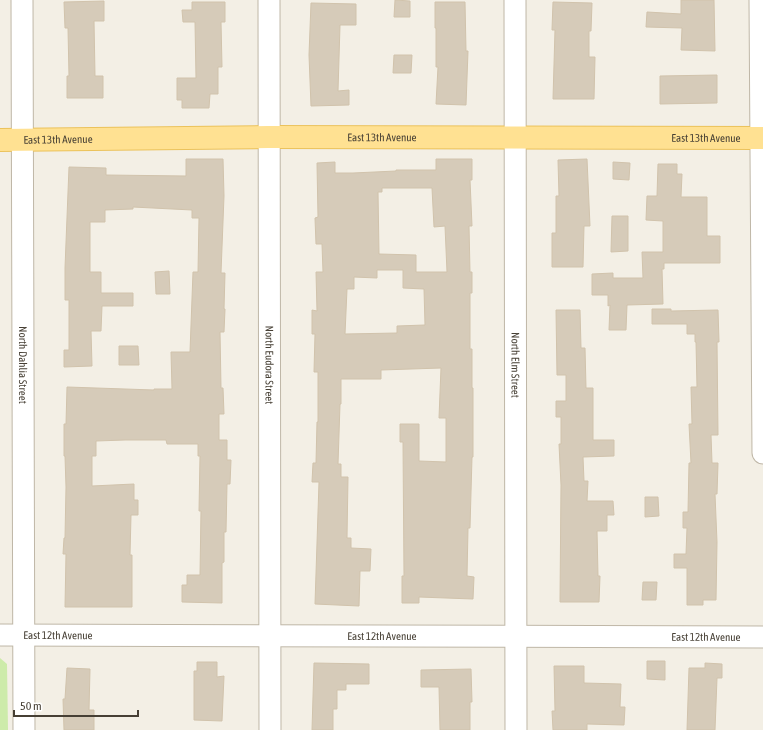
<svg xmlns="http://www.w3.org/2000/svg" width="763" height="730" viewBox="0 0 763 730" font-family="'Asap Condensed',sans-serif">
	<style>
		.green { fill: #cdebaa }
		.building { fill: #d6cbb9; stroke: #d1c3ac; fill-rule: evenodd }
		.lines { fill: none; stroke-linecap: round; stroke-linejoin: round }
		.minor-casing { stroke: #bfb7a7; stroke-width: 23 }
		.major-casing { stroke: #ebc25b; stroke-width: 24 }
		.minor { stroke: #fff; stroke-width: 21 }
		.major { stroke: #ffe192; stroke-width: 22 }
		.labels { text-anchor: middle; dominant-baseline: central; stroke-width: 4; stroke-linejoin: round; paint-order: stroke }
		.street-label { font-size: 11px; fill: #463f34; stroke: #fff }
	</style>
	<rect width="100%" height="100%" fill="#f3efe5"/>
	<path class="green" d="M0,658L7,664L8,730H0Z"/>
	<path class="building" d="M395,0L410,1V17H394Z
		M681,0H714L715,51L681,50L682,28L646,27L647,12L681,14Z
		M104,1V21H94L95,76H103V98H67V76H69L68,28H65L64,2Z
		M192,2H225V22H221L222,67H218V94H210L209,108H182V100H177V78H196L195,22H183L182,10H192Z
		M435,2H465L466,51H468L466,105L436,104L438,67H436V28H435Z
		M553,2L592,3L591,31H589V57H595L594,99H553L555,30H552Z
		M311,3L356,4V25H340L338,91L349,90V105L311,106L309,55Z
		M394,55H412L411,73H393Z
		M717,75V103L660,104V76Z
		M186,159H223L224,196L221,273H225L224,309H225L224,332H220L221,388H223L224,414H219V440H227V460H231L230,484H227L226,532H224V562L222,563V603L182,602V585H187V575H200L201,511H199L200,456H198V444H167L166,440H125L96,441V456H92V486L134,484V500H138V515H131L130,555H132V607H65L66,554H63L64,538H65L66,487L65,456H64V424H66L67,387L154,390V389H172L171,352H190L193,272H198L199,218H192V210L133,207V209L105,210V222H90V272H101V293H133V306H102L101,331H91L92,366L64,367V350H69V300H65V268L69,167L106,168V175L186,176Z
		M436,159H472V180H470L472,226H469L470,272H472V293H470V349H472V388H473V457H472L470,528H468L467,576L474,577L473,599L419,597V603H402V576H404L403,442H400V424H419V461L446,462V418H439L441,368L381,370V379H341V404H340L338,464H341V477H348L347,538H351V548L371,549L370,571H360L359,606L315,604L319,482H312L313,463H316L317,422H318V372H314L315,334H312V310L317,311L316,272H323L322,244H316L315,218L318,217L317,163L335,162V173H353L396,171V170H436ZM382,188H432L434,227L445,226L447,272H416V255L379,254L378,192H382ZM377,270H403V288L424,289L425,325L397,326V333L345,334L347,289H354V277L377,278Z
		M587,159L590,226H584L583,267H552V233H556V196H559L558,160Z
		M613,162L630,163L629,180L613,179Z
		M658,164H677V174H682L681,197H707V236H720V263H664V269H662L663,304L627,305L626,330H609L610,305L608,306V295H592V274L613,273V278H643L642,252H663V221L646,220L647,196H657Z
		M612,216H628V251L611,252Z
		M169,271L170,294H156L155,272Z
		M652,309H671V311L718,310L719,342H717L718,435H711L712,463H718L717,494H715L717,542L716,600H703V605H687V568H674V554H686L687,528H683V512H688L689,463H691L689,424H692L691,387H697L696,342H695V334H687V324H652Z
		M556,310H580L581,348H585L586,388H593V440H614V456L583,457L584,481H588L587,501H613L614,515H607V531H597L598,576H600L599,602H560L561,485L559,444H561V417H556V401H566V375H557Z
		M119,346H138L139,365H119Z
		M645,497H658L659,516L645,517Z
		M643,582H657L656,600H642Z
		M647,661H665V680L647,679Z
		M197,662H217V677L224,676L222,721L194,720V671H197Z
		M314,663L369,664V684H346V690H337V709H333V730H312Z
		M705,663L722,664V678H717L715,730H687L689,668H705Z
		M554,666H584V683L621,684L620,707H625L624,725L587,724V730H553L552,711H555Z
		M67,668L90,669L89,710H94V730H64L63,699H65Z
		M471,669L472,702H470V730H440L439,687H421V670Z"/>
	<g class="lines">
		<g class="minor-casing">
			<g id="minor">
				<path id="s1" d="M22,0L24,730"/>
				<path id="s2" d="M269,0L270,730"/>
				<path id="s3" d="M515,0L516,730"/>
				<path d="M760,0L763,453"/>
				<path id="s4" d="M0,635L763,637"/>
			</g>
		</g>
		<g class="major-casing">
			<g id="major">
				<path id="s5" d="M0,140L268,137L763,138"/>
			</g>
		</g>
		<use href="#minor" class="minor"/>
		<use href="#major" class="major"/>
	</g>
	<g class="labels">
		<g class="street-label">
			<text stroke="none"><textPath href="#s5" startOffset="382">East 13th Avenue</textPath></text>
			<text stroke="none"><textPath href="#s5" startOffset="706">East 13th Avenue</textPath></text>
			<text stroke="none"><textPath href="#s5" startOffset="58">East 13th Avenue</textPath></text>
			<text stroke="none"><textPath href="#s1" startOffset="365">North Dahlia Street</textPath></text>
			<text stroke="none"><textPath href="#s2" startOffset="365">North Eudora Street</textPath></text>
			<text stroke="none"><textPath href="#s3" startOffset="365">North Elm Street</textPath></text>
			<text stroke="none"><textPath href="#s4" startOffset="58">East 12th Avenue</textPath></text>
			<text stroke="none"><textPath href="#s4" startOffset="382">East 12th Avenue</textPath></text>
			<text stroke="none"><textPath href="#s4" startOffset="706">East 12th Avenue</textPath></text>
		</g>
	</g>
	<path d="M14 710v6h124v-6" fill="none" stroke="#463f34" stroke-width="2"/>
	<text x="20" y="710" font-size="12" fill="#463f34" stroke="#ffffff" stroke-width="3" paint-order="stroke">50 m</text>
</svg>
